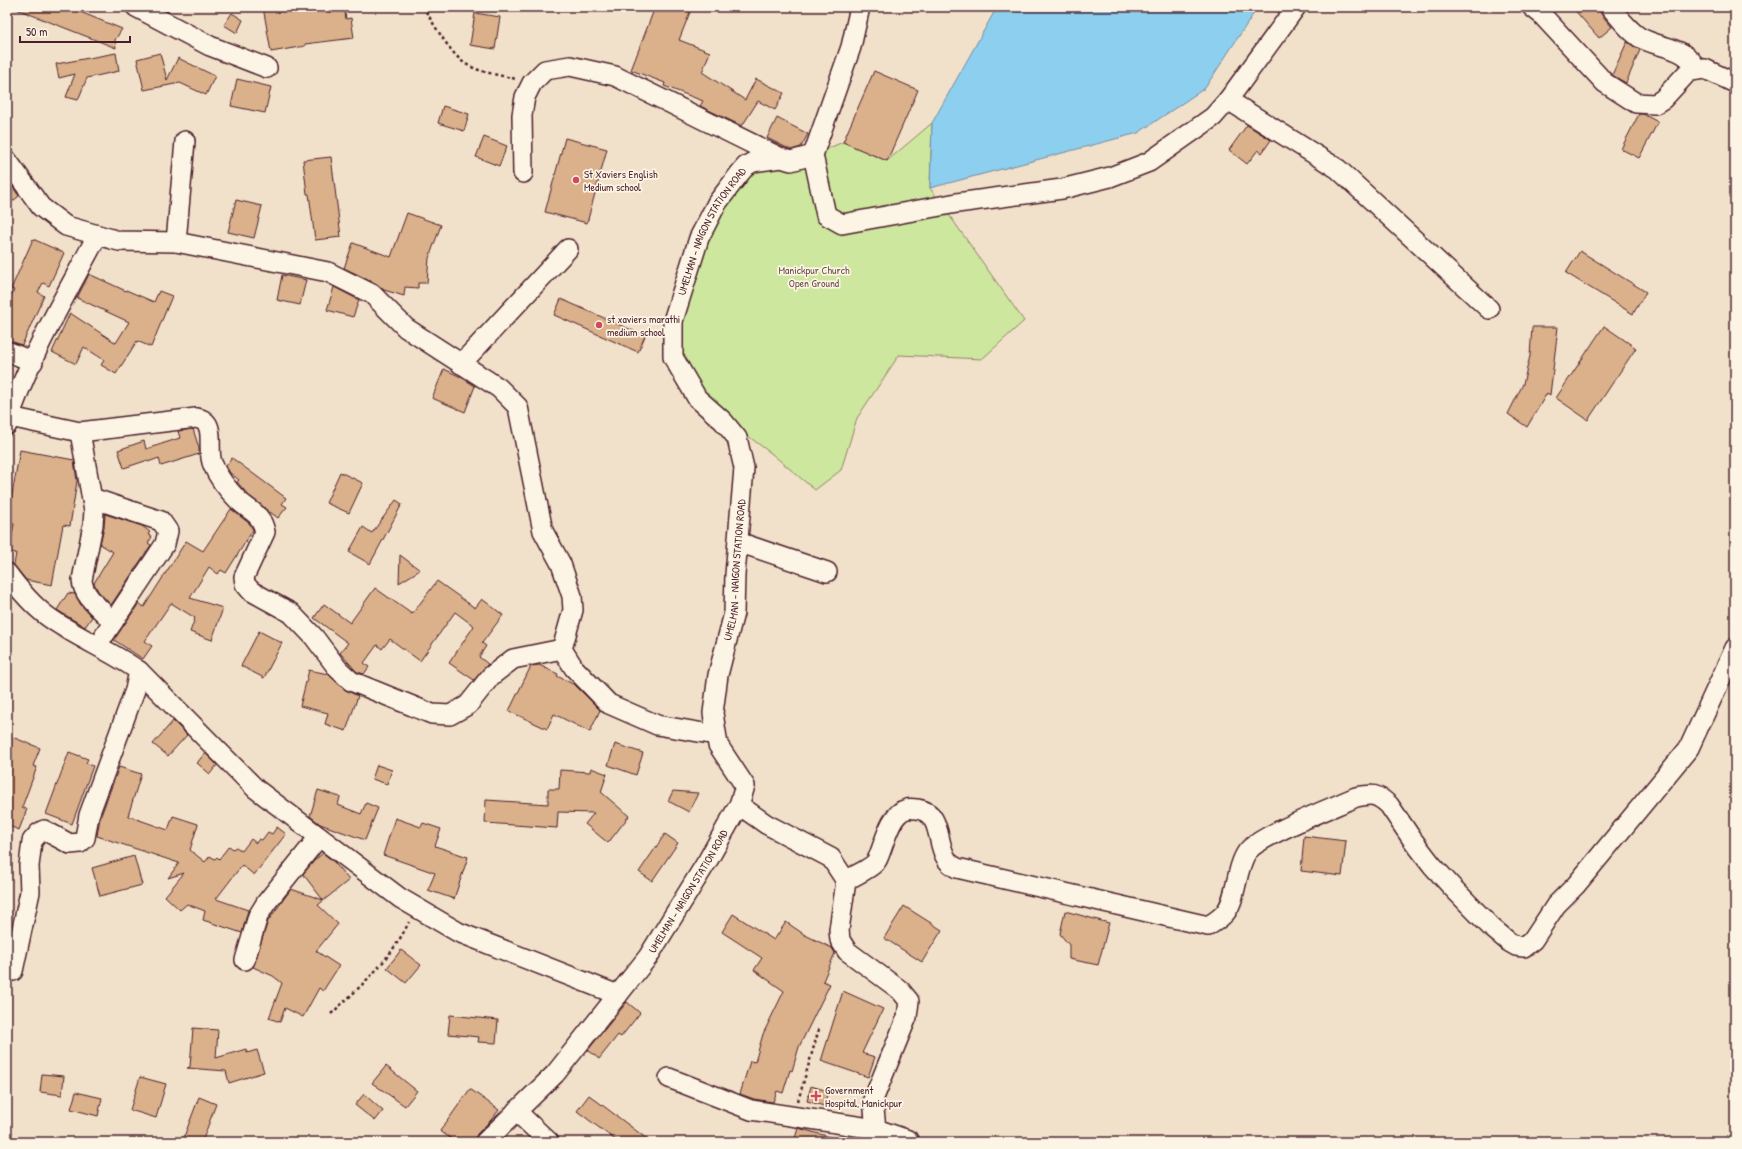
<svg xmlns="http://www.w3.org/2000/svg" width="1742" height="1149" viewBox="0 0 1742 1149" font-family="'Patrick Hand',sans-serif">
	<style>
		.green { fill: #cde79e; stroke: #8c8364 }
		.water { fill: #8dcfee; stroke: #7289a0 }
		.building { fill: #dab18b; stroke: #4a1f2b }
		.lines { fill: none; stroke-linecap: round; stroke-linejoin: round }
		.minor-casing { stroke: #4a1f2b; stroke-width: 22 }
		.path { stroke: #4a1f2b; stroke-width: 2.5; stroke-dasharray: 3 3; stroke-linecap: butt }
		.minor { stroke: #fcf5e5; stroke-width: 19 }
		.poi-dot { fill: #d1495b; stroke: #fcf5e5; stroke-width: 1.5 }
		.labels { text-anchor: middle; dominant-baseline: central; stroke-width: 3.5; stroke-linejoin: round; paint-order: stroke }
		.poi-label { font-size: 11px; fill: #4a1f2b; stroke: #fcf5e5; text-anchor: start }
		.street-label { font-size: 11px; fill: #4a1f2b; stroke: #fcf5e5 }
		.park-label { font-size: 11px; fill: #6b5148; stroke: #fcf5e5 }
	</style>
	<rect width="100%" height="100%" fill="#f2e1ca"/>
	<filter id="ink" filterUnits="userSpaceOnUse"><feTurbulence type="fractalNoise" baseFrequency=".025" numOctaves="2"/><feDisplacementMap in="SourceGraphic" scale="8" xChannelSelector="R" yChannelSelector="G"/><feConvolveMatrix kernelMatrix="1 2 1 2 8 2 1 2 1" color-interpolation-filters="sRGB"/></filter>
	<g filter="url(#ink)">
		<path class="green" d="M932,123L930,188L1024,321L982,359L899,355L857,418L841,470L815,490L772,454L724,418L669,357L703,241L753,163L813,155L843,142L887,161Z"/>
		<path class="water" d="M997,7H1258L1205,88L1138,133L930,188L932,123Z"/>
		<path class="building" d="M68,7L122,29L115,40L116,48L14,8Z
			M263,7H344L346,19L351,18L354,38L305,44V46L271,52Z
			M655,7H692L679,40L710,52L702,72L745,100L756,79L784,93L775,110L758,101L742,126L700,106L703,101L664,86L665,83L631,70Z
			M1572,7H1599L1601,14L1612,27L1599,38Z
			M232,13L243,20L237,33L224,25Z
			M475,13L500,17L495,49L470,45Z
			M1627,42L1640,50L1626,83L1612,75Z
			M116,53L119,71L87,78L78,100L66,97L75,74L59,78L56,64Z
			M160,53L167,80L178,58L215,76L206,95L180,83L144,90L137,59Z
			M874,71L918,90L887,161L843,142Z
			M237,79L271,87L265,113L231,106Z
			M443,106L469,114L464,131L438,123Z
			M1639,114H1643L1658,122L1639,158L1621,149Z
			M777,118L808,134L801,147L791,150L767,138Z
			M1247,125L1271,140L1262,153L1258,150L1247,164L1229,150Z
			M484,137L507,146L499,166L476,157Z
			M565,138L607,149L587,223L545,212Z
			M331,157L341,237L315,240L309,194H307L303,160Z
			M7,179L19,196L7,206Z
			M236,200L262,206L254,238L228,232Z
			M407,213L441,225L429,258L427,283H418V288L405,287L404,296L384,290L377,284L344,268L353,243L391,257Z
			M33,239L64,253L49,286L43,283L38,292L44,296L22,345L7,340V305L14,290L11,289Z
			M1580,251L1646,292L1633,314L1566,273Z
			M89,274L126,291V290L154,302L159,291L172,296L151,347L137,341L116,374L101,365L104,360L84,347L76,364L52,352L70,313L116,343L129,322L77,298Z
			M282,275L306,280L300,305L277,300Z
			M334,287L359,300L353,317L327,310Z
			M561,299L645,336L638,352L554,315Z
			M1604,326L1636,348L1588,420L1556,398Z
			M1532,327H1558L1550,395L1547,393L1527,427L1508,414L1523,384L1530,356Z
			M444,369L461,377L475,386L465,412L432,398Z
			M193,429L199,448V454L161,466L159,458L148,462V460L124,468L118,450L144,441L146,449L180,438L178,431Z
			M20,450L74,460L77,481L70,526L63,525L52,585L26,580L14,565L16,553L9,552L14,524L7,522Z
			M232,458L286,498L282,504L287,507L278,518L249,496L237,482L239,480L230,473L226,466Z
			M340,472L363,483L349,513L326,503Z
			M396,500L402,504L370,564L349,552L363,527L372,533Z
			M231,509L250,524L253,530L226,573L221,570L218,574L209,567L190,598L223,608L212,640L190,632L195,618L171,603L145,641L152,646L143,659L114,640L139,603L144,607L186,541L203,551Z
			M105,514L142,526L150,532L148,534L152,537L148,543L151,545L111,605L98,591L94,583L113,552L100,544L104,528Z
			M400,555L420,570L399,583Z
			M437,581L475,608L482,599L503,615L482,643L486,646L479,657L488,664L474,680L449,663L474,626L455,612L420,661L390,639L382,649L377,645L364,663L369,667L364,674L357,672L340,653L348,643L314,618L324,604L350,623L375,588L412,614Z
			M68,593L75,594L81,605L92,617L85,627L57,610Z
			M259,631L282,643L264,678L241,666Z
			M539,665L558,674L557,676L575,685L600,710L590,732L554,714L547,729L509,711L531,666Z
			M309,670L328,674L344,689L358,696L346,731L325,724L328,713L300,706Z
			M173,721L187,735L168,756L153,744Z
			M7,735L40,748L33,766L37,767L22,807L27,809L19,830L7,825Z
			M615,744L643,753L636,775L608,765Z
			M69,752L88,759L86,763L93,766L72,824L46,814Z
			M205,753L217,765L210,774L197,763Z
			M377,765L392,770L387,784L372,779Z
			M119,767L141,774L128,816L168,830L173,816L198,824L190,850L205,862L210,856L215,859L217,857L219,859L229,846L233,849L236,847L242,851L251,839L256,843L259,839L262,840L268,832L272,834L277,827L286,834L254,875L242,865L216,899L248,910L242,933L203,920L205,911L187,904L180,910L165,896L184,873L168,878L179,863L97,836L100,818Z
			M591,768L607,774L601,792L629,816L608,843L585,824L594,813L558,812L557,828L485,823L486,800L548,804V789H559L560,770L590,772Z
			M318,790L340,797L338,805L361,814L366,803L378,808L365,840L320,824L310,816Z
			M673,791L698,793L689,812L668,801Z
			M395,818L421,827L423,823L441,829L435,846L468,857L454,899L428,890L435,873L383,855Z
			M665,834L678,843L652,881L639,872Z
			M1304,836L1346,841L1342,876L1301,871Z
			M323,853L334,862L349,880L318,905L338,924L316,951L339,966L323,991L319,988L303,1017L285,1008L280,1022L269,1018L282,983L273,976L253,967L268,921L291,889L323,900L303,874L315,860Z
			M134,856L142,885L100,896L92,868Z
			M904,906L942,930L922,962L884,938Z
			M1065,911L1109,923L1098,965L1069,959V945L1060,934Z
			M733,914L774,940L786,922L805,935L832,948L835,953L823,981L830,984L799,1047L792,1071L790,1070L783,1093L777,1091L773,1102L754,1099L740,1094L750,1061L755,1062L763,1034L784,991L754,970L762,958L722,932Z
			M401,950L421,965L406,983L387,968Z
			M843,991L883,1009L862,1053L875,1057L868,1077L821,1061Z
			M627,1002L640,1013L621,1037L618,1035L599,1059L588,1050Z
			M450,1015L498,1020L496,1043L478,1042L479,1037L448,1034Z
			M193,1028L218,1030L216,1058L246,1049L247,1053L257,1050L264,1072L229,1083L226,1071L187,1068L190,1067Z
			M386,1066L417,1091L405,1106L372,1083Z
			M42,1074L64,1076L62,1095L40,1092Z
			M140,1077L166,1084L156,1118L130,1110Z
			M811,1086L828,1091L824,1106L807,1101Z
			M470,1089L499,1110L491,1120L477,1134L474,1142H456L440,1131Z
			M76,1092L102,1098L98,1116L71,1109Z
			M364,1094L383,1111L375,1121L355,1105Z
			M589,1095L651,1142H618L577,1111Z
			M199,1097L216,1104L202,1142H182Z
			M798,1128L834,1138V1142H794Z"/>
		<g class="lines">
			<g class="minor-casing">
				<g id="minor">
					<path d="M136,7L210,46L267,68"/>
					<path d="M1532,7L1541,14L1605,83L1636,103L1655,104L1663,99L1688,72L1697,70L1705,69L1735,83"/>
					<path d="M1610,7C1619,17 1627,29 1639,37C1659,49 1686,45 1697,70"/>
					<path d="M1228,100L1296,7"/>
					<path d="M813,155L826,215L842,224L957,203L1062,189L1110,177L1149,162L1213,117L1228,100L1338,169L1489,309"/>
					<path d="M7,160L41,207L66,226L119,241L176,242L328,272L372,294L406,328L499,388L518,407L543,531L561,564L572,596L573,610L562,649L574,668L609,704L657,725L716,735"/>
					<path d="M523,173L522,115L525,97L532,83L545,70L570,66L615,76L781,158"/>
					<path d="M176,242L185,141"/>
					<path d="M7,351L33,362"/>
					<path d="M461,364L568,249"/>
					<path d="M10,417L80,432L196,418C219,421 205,449 213,465C218,477 229,491 238,500C250,512 261,512 265,532L244,577L245,584L251,591L291,613L314,637L338,669L351,681L432,714L450,715L468,705L491,676L513,659L562,649"/>
					<path d="M7,425C26,362 66,295 97,236"/>
					<path d="M80,432L94,511L93,525L82,580C83,597 102,610 113,622"/>
					<path d="M92,498L161,521L168,531L165,544L105,634"/>
					<path d="M738,542L827,572"/>
					<path d="M7,573C18,588 31,604 47,616C75,637 110,650 139,671L135,690L89,815L85,838L80,843L70,844L44,830L39,833L32,841L29,866L30,892L13,971"/>
					<path d="M139,671L256,789L400,898L458,932L618,995"/>
					<path d="M739,805L766,824L831,858L846,881L839,930L840,940L847,951L900,990L909,1001L907,1017L873,1100L876,1129L908,1140L909,1142"/>
					<path d="M846,881C853,876 874,867 877,860C884,847 889,813 907,809C910,808 914,809 917,809C942,812 936,842 946,858C948,863 952,865 957,868L1208,926C1213,923 1219,919 1223,915C1237,903 1235,869 1247,852C1258,836 1334,807 1356,797C1372,794 1376,793 1389,805L1412,839L1432,865L1452,887L1491,927L1509,942L1516,946L1524,947L1533,940L1556,905L1576,885L1689,748L1735,648"/>
					<path d="M245,960L258,916L266,903L319,837"/>
					<path d="M669,1078L751,1110L876,1129"/>
					<path d="M516,1111L549,1142"/>
					<path id="s1" d="M485,1142L555,1074L648,957L708,860L739,805L745,786L718,745L713,713L718,675L734,613L735,575L744,468L737,438L723,421L697,398L673,357V321L699,238L717,203L740,173L746,166L753,162L781,158L791,161L813,155L851,47L860,7"/>
				</g>
			</g>
			<path class="path" d="M423,7C434,24 448,50 463,62C476,72 500,75 516,79
				M331,1014C362,985 390,961 409,922
				M798,1101L819,1029"/>
			<use href="#minor" class="minor"/>
		</g>
	</g>
	<g class="poi-dot">
		<circle cx="576" cy="180" r="4"/>
		<circle cx="599" cy="325" r="4"/>
		<path d="M814 1090h4v4h4v4h-4v4h-4v-4h-4v-4h4z"/>
	</g>
	<g class="labels">
		<g class="poi-label">
			<text x="584" y="174">St Xaviers English<tspan x="584" dy="13">Medium school</tspan></text>
			<text x="607" y="319">st xaviers marathi<tspan x="607" dy="13">medium school</tspan></text>
			<text x="825" y="1090">Government<tspan x="825" dy="13">Hospital, Manickpur</tspan></text>
		</g>
		<g class="street-label">
			<text stroke="none"><textPath href="#s1" startOffset="1043">UMELMAN - NAIGON STATION ROAD</textPath></text>
			<text stroke="none"><textPath href="#s1" startOffset="671">UMELMAN - NAIGON STATION ROAD</textPath></text>
			<text stroke="none"><textPath href="#s1" startOffset="324">UMELMAN - NAIGON STATION ROAD</textPath></text>
		</g>
		<g class="park-label">
			<text x="814" y="270">Manickpur Church<tspan x="814" dy="13">Open Ground</tspan></text>
		</g>
	</g>
	<rect width="1742" height="1149" fill="none" stroke="#fcf5e5" stroke-width="24"/>
	<rect x="12" y="12" width="1718" height="1125" fill="none" stroke="#4a1f2b" stroke-width="1.5" filter="url(#ink)"/>
	<path d="M20 36v6h110v-6" fill="none" stroke="#4a1f2b" stroke-width="2"/>
	<text x="26" y="36" font-size="12" fill="#4a1f2b" stroke="#fcf5e5" stroke-width="3" paint-order="stroke">50 m</text>
</svg>
